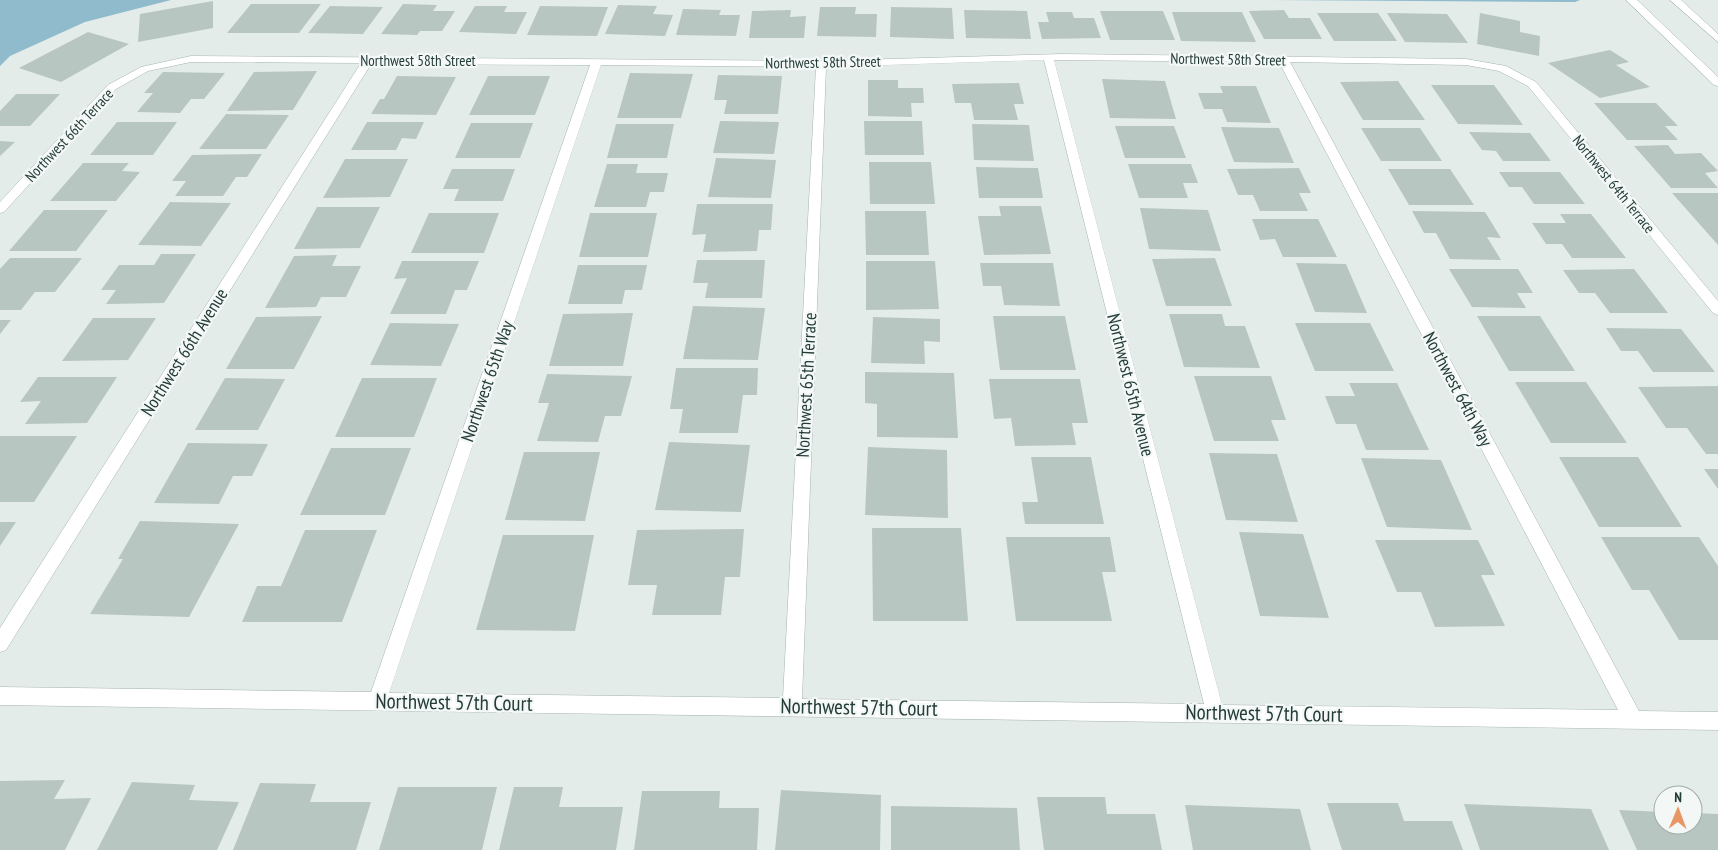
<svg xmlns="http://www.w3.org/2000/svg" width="1718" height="850" viewBox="0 0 1718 850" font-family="'PT Sans Narrow',sans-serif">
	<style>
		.water { fill: #8fbbcd }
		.building { fill: #b8c6c2 }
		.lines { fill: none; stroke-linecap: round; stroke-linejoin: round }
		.minor-casing { stroke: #a6b4b0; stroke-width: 1 }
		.minor { fill: #fff; fill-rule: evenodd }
		.labels { text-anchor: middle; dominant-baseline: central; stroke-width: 4.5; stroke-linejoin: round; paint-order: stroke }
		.far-street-label { font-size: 15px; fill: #243c38; stroke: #f3f8f7 }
		.street-label { font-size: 18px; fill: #243c38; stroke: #f3f8f7 }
		.near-street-label { font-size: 21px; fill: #243c38; stroke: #f3f8f7 }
	</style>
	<rect width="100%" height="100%" fill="#e3ece9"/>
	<path class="water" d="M0,0H171L85,22L10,56L0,66Z
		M1262,0H1580L1575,2Z"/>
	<path class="building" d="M213,1V28L138,42L140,14Z
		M251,4H321L299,33H227Z
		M403,4L437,5L433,11H455L442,31H420L417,35L381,34Z
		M618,5L657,6L653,14L673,15L665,36L605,34Z
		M330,6L383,7L363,34L308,33Z
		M475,6H507L504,12H527L516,34L459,32Z
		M540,6L608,7L597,36L527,35Z
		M820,7H856L855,14H877L876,37L817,36Z
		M891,7L952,8L954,39L890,37Z
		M683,9L721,10L719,15H740L736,36L676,35Z
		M791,10L790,17L806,16L804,38H749L752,11Z
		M964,10L1027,11L1031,39L966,38Z
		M1284,10L1289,18H1310L1322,39H1264L1249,11Z
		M1100,11H1163L1175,40H1110Z
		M1046,12H1072L1074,18H1094L1101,38L1042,39L1038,22H1049Z
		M1172,12H1242L1256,42L1181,41Z
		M1317,13H1378L1397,41H1334Z
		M1387,13L1447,14L1468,43L1405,42Z
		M1480,13L1520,21V32L1540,36L1539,56L1477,44Z
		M88,32L129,44L61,82L19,68Z
		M1610,50L1629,62L1616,65L1650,87L1600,98L1548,63Z
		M317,71L293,110L227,111L254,72Z
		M163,72L225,73L204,99H191L180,113L137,112L153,93H144Z
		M630,73L693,74L681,118H617Z
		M718,75L782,76L778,114H724L727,100H714Z
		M397,76L456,77L436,115L371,114L380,99H384Z
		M488,76H550L535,115H469Z
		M1102,79L1165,81L1176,119L1110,118Z
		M868,80H898V88H923L924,103H911L912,117L868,116Z
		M1398,81L1425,120H1363L1340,82Z
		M1019,83L1024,104H1014L1018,120H974L971,103H955L952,84Z
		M1431,85H1494L1523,125L1458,124Z
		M1220,86H1256L1271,123L1227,122L1222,109H1204L1198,93H1223Z
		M16,94H60L30,126H0V111Z
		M1594,103H1656L1678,126H1665L1678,140H1627Z
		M226,114L289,115L266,149H199Z
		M720,121L779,122L774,154L713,153Z
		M864,121H922L924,155H865Z
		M117,122H177L153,155H90Z
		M367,122H424L416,139L402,138L396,150H351Z
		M471,123H533L520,158H455Z
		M616,124H674L667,158H607Z
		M972,124L1029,125L1034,161L974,160Z
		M1115,126H1174L1186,158H1125Z
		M1221,127L1279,128L1294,163L1234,162Z
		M1361,128H1420L1442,161H1381Z
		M1469,132L1530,133L1551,161H1503L1496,151L1482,150Z
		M0,141L15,142L0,156Z
		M1668,145L1675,154L1701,153L1718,171L1705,173L1718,188H1671L1634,146Z
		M262,154L247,177H236L223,196H175L186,181H172L192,155Z
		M716,158L776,160L771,198L708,197Z
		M345,159H408L390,197L323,198Z
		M869,162H931L935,204H870Z
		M83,163H129L122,171L140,172L116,201H50Z
		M607,164H638L636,173H668L664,192H650L646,207H594Z
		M1128,164H1191L1198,183H1183L1188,198H1139Z
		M976,167L1038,168L1043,198H979Z
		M1299,168L1311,193H1299L1308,211H1260L1253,195H1238L1227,169Z
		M452,169H515L503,201H454L459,189H443Z
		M1388,169H1450L1474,205H1409Z
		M1499,172H1560L1585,204H1534L1522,187H1509Z
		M1672,193H1718V245Z
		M170,202L231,203L201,246L138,245Z
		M697,204H773L771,230H759L757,251L703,252L706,234L692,235Z
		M999,206H1041L1051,254L984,255L978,216H1001Z
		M317,207H380L360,248L294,249Z
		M1140,208L1208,210L1221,251L1149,249Z
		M44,210H108L76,251H9Z
		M865,211H926L929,255H866Z
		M1412,211L1485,212L1501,238L1487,237L1501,260L1450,259L1436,233H1424Z
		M429,213H499L484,253H411Z
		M590,213H657L648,257H579Z
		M1560,214H1591L1626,258H1572L1562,244H1546L1532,223H1566Z
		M1252,219H1318L1337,257H1283L1275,239L1260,240Z
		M161,254H196L164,303L106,304L116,290H101L119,265H154Z
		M337,255L332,266H361L346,297H321L316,307L265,308L294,256Z
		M10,258H82L55,292H35L21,310H0V269Z
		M1215,258L1232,306H1166L1152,259Z
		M697,260H765L762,298H705L708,283H693Z
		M402,261H479L467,290H455L446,314H390L407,278L394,279Z
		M866,261H935L939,309L866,310Z
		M980,263H1053L1060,306L1004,305L1001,286H983Z
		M1296,263L1346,264L1367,313L1315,312Z
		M578,265H647L642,290H625L622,304H568Z
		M1449,269H1518L1533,293H1517L1526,308L1472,307Z
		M1634,269L1668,313H1610L1595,293H1579L1563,270Z
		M693,306L765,308L758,360L683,359Z
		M633,313L623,366H549L563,314Z
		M1169,314H1222L1225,326H1245L1260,368L1184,367Z
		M322,316L294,369H226L256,317Z
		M993,316H1065L1076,370H1000Z
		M1477,316H1540L1575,371H1509Z
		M873,317L940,319V342L924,341L925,364L871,363Z
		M93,318H156L128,360L62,361Z
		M0,320H11L0,334Z
		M390,323L459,324L441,366L370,365Z
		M1295,323H1370L1394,371H1315Z
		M1606,328L1681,329L1715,372H1653L1638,351H1621Z
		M676,368H758L757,395H743L738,433H679L683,409H670Z
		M865,372L954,373L958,438L877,437V404L865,403Z
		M547,374L632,376L621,416H605L598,442L537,441L549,403H538Z
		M1194,376H1271L1286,420H1271L1279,441H1214Z
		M38,377H117L87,423L25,424L41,401L20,402Z
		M225,378L285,379L258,430H195Z
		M362,378H437L414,437H335Z
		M989,379H1080L1088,423H1072L1076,445L1015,446L1011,418L994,419Z
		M1515,382H1586L1627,443H1551Z
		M1349,383H1397L1429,450H1366L1356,424H1336L1325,396H1355Z
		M1718,386V454H1706L1687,428H1666L1638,387Z
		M0,436H77L34,502H0Z
		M669,442L750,445L741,512L655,510Z
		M188,443L268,444L252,476H233L219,504L154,503Z
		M868,447L947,450L948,518L865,515Z
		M331,448H411L385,515H300Z
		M524,452H600L585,521L505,520Z
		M1209,453L1277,454L1298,522L1226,520Z
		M1031,457H1091L1104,524H1025L1022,502H1038Z
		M1559,457H1638L1682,527H1599Z
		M1361,458L1441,460L1472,530L1387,527Z
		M1704,469H1718V489Z
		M140,521L239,524L189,617L90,614L123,559H118Z
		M0,522H16L0,546Z
		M872,528H961L968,621H873Z
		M744,529L740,577H725L721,615H652L657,585H628L637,530Z
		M305,530H377L342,622H242L257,586H281Z
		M1239,532L1303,534L1329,618L1260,616Z
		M503,535H594L575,631L476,630Z
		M1006,537H1110L1116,572H1102L1112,621H1016Z
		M1601,537H1699L1718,566V640H1679L1649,590H1632Z
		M1375,540H1478L1495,575H1481L1505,626L1435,627L1421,592H1397Z
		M65,780L54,799L91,798L65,850H0V781Z
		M132,782L195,785L189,800L239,802L217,850H97Z
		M260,783L316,784L310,802H371L356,850H233Z
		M398,787H497L482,850H379Z
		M514,787H563L559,807H623L616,850H499Z
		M781,790L881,795L880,850H775Z
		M642,791H720L719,808H759L757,850H634Z
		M1037,797H1105L1107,814H1155L1162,850H1044Z
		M1327,803H1398L1404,821H1452L1463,850H1342Z
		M1464,804L1591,809L1609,850H1480Z
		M1185,805L1300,809L1311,850H1193Z
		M891,806L1017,808L1020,850H891Z
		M1619,810L1663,812V825H1693V813L1718,814V850H1637Z"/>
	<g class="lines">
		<g class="minor-casing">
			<path id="minor" d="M1626,0H1637L1718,77V86L1714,85Z
				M1670,0H1681L1718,34V42Z
				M1062,54L1466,59L1506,66L1536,82L1718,301V315L1713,313L1528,86L1499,71L1466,65L1290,62L1639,711L1718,712V730L0,705V687L371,692L590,65L371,64L6,650L0,652V628L361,63L191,62L148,71L116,89L4,212L0,213V202L108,85L141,67L191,56L821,61ZM1044,60L1204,704L802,699L826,67ZM1054,60L1279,62L1618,710L1222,705ZM601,65L816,67L783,698L389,693Z"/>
		</g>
		<use href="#minor" class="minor"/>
	</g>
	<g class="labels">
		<g class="far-street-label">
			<text transform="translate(1228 59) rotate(1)">Northwest 58th Street</text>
			<text x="418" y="60">Northwest 58th Street</text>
			<text transform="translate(823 62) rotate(-1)">Northwest 58th Street</text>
			<text transform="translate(69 135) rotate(-47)">Northwest 66th Terrace</text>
			<text transform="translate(1614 184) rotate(51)">Northwest 64th Terrace</text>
		</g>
		<g class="street-label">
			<text transform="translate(184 352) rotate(-58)">Northwest 66th Avenue</text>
			<text transform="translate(487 381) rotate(-71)">Northwest 65th Way</text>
			<text transform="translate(806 385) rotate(-87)">Northwest 65th Terrace</text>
			<text transform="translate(1131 385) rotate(76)">Northwest 65th Avenue</text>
			<text transform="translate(1458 389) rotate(62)">Northwest 64th Way</text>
		</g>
		<g class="near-street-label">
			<text transform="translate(454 702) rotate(1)">Northwest 57th Court</text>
			<text transform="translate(859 707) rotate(1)">Northwest 57th Court</text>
			<text transform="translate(1264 713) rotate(1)">Northwest 57th Court</text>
		</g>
	</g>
	<g transform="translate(1678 810) rotate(1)"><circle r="24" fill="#f3f8f7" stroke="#a0adab"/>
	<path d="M0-4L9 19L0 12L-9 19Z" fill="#e89665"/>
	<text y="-8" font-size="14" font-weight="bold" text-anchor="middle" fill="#243c38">N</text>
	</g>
</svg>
